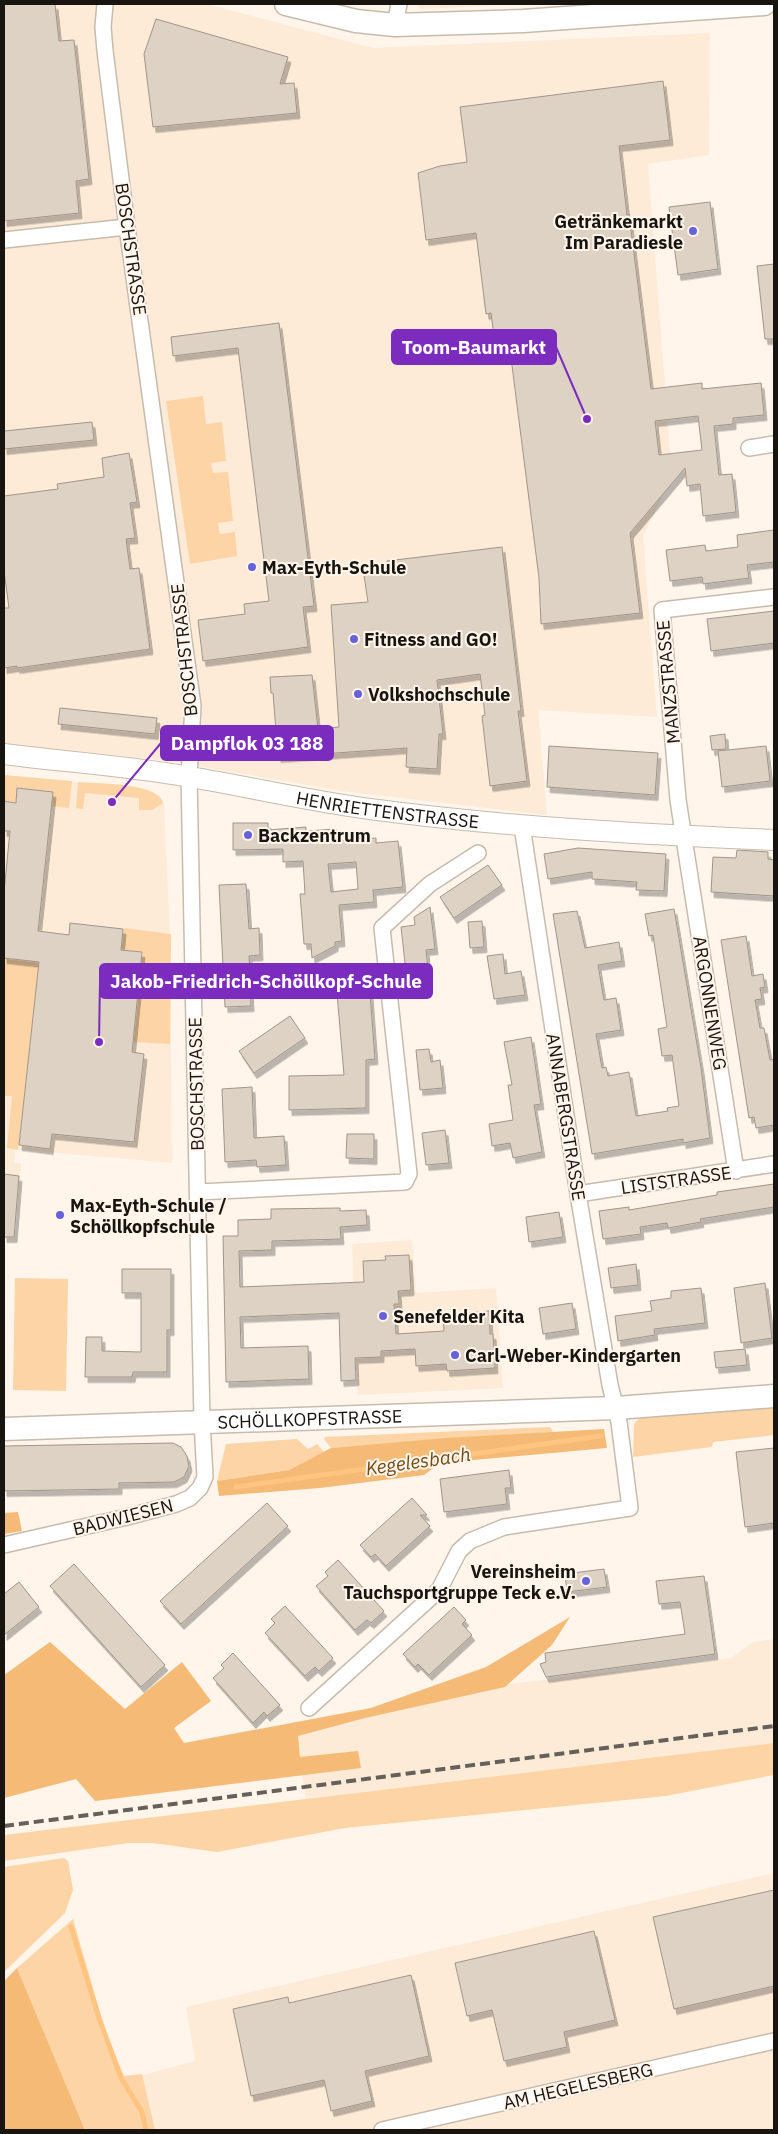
<svg xmlns="http://www.w3.org/2000/svg" width="778" height="2134" viewBox="0 0 778 2134" font-family="'IBM Plex Sans',sans-serif">
	<style>
		.built { fill: #fdebd7 }
		.green { fill: #fdd4a5 }
		.forest { fill: #f5bb76 }
		.lines { fill: none; stroke-linecap: round; stroke-linejoin: round }
		.stream { stroke: #ffc480; stroke-width: 5 }
		.building { fill: #ded2c4; stroke: #a09588; fill-rule: evenodd; filter: url(#shadow) }
		.minor-casing { stroke: #c7bbae; stroke-width: 18 }
		.tertiary-casing { stroke: #c7bbae; stroke-width: 22 }
		.secondary-casing { stroke: #c7bbae; stroke-width: 25 }
		.minor { stroke: #fff; stroke-width: 15 }
		.tertiary { stroke: #fff; stroke-width: 20 }
		.secondary { stroke: #fff; stroke-width: 22 }
		.rail { stroke: #66605a; stroke-width: 4; stroke-dasharray: 10 5; stroke-linecap: butt }
		.poi-dot { fill: #6562db; stroke: #fff5ea; stroke-width: 2 }
		.labels { text-anchor: middle; dominant-baseline: central; stroke-width: 4; stroke-linejoin: round; paint-order: stroke }
		.poi-label { font-size: 18px; font-weight: bold; fill: #181410; stroke: #fff5ea; text-anchor: start }
		.street-label { font-size: 18px; fill: #181410; stroke: #fff5ea }
		.water-label { font-size: 19px; font-style: italic; fill: #704a16; stroke: #fff5ea }
		.leader { fill: none; stroke: #7b2cbf; stroke-width: 2 }
		.callout-dot { fill: #7b2cbf; stroke: #fff5ea; stroke-width: 2 }
		.callout { fill: #7b2cbf; stroke: #7b2cbf; stroke-width: 2 }
		.callout-label { font-size: 19px; text-anchor: middle; font-weight: bold; fill: #fff }
	</style>
	<defs>
		<filter id="shadow"><feDropShadow dx="3" dy="5.5" stdDeviation="0" flood-color="#0004"/></filter>
	</defs>
	<rect width="100%" height="100%" fill="#fff5ea"/>
	<path class="built" d="M4,4H207L373,48L710,33L709,155L648,164L672,478L643,536L657,717L538,710L547,815L341,791L170,761L4,743Z
		M418,4H521L419,9Z
		M4,776L147,789L160,796L164,803L170,934L172,1163L15,1149L14,1163H21L17,1213L4,1212Z
		M412,1240L416,1293L496,1288L503,1388L358,1395L352,1244Z
		M774,1639V1743L306,1799L295,1729L502,1685L731,1658L753,1642Z
		M774,1873V2130H143L132,2078L195,2061L186,2007Z"/>
	<path class="green" d="M203,396L206,424L222,422L226,461L211,463L213,473L228,472L233,521L218,523L220,534L235,532L237,556L190,564L166,401Z
		M4,775L72,781L69,808L52,806L53,792L17,788L16,802L4,801Z
		M78,782C97,784 158,782 163,803L152,810H139V798L85,793L83,809L76,808Z
		M124,928L171,934L170,1044L133,1042L143,952L121,950Z
		M4,958L39,962L18,1150L7,1148L12,1096H4Z
		M15,1278L68,1279L66,1391L13,1390Z
		M774,1408V1435L713,1442L712,1447L633,1457L634,1425L637,1420L644,1417Z
		M550,1427L553,1432L331,1448L324,1439L325,1437Z
		M297,1439L308,1449L317,1444L324,1452L289,1470L217,1481L226,1444Z
		M774,1743V1775L666,1796L345,1828L217,1852L153,1843H129L4,1861V1835Z
		M64,1858L68,1861L73,1890L65,1913L4,1972V1867Z
		M73,1919L105,2030L124,2076L142,2074L155,2130H85L17,1968Z"/>
	<path class="forest" d="M604,1429L607,1448L440,1463L424,1475L320,1488L219,1496L217,1481L289,1470L331,1448L446,1438Z
		M18,1512L22,1531L4,1534V1513Z
		M570,1617L552,1645L505,1687L365,1718L298,1736L300,1757L358,1751L361,1768L95,1801L76,1779L4,1798V1675L50,1642L125,1709L182,1662L211,1701L174,1728L184,1743L371,1708L486,1667Z
		M17,1968L85,2130H4V1981Z"/>
	<g class="lines">
		<path class="stream" d="M236,1487L601,1436
			M71,1927L99,2018L121,2078L142,2112L146,2130"/>
	</g>
	<path class="building" d="M4,4H55L59,41L74,40L89,179L76,181L79,213L4,221Z
		M156,19L288,57L280,84L294,83L297,113L153,127L144,54Z
		M663,81L670,140L619,146L627,215L629,214L651,389L702,383V389L761,383L764,415L733,418V424L714,426L719,475L732,474L736,512L703,516L700,484L687,486L685,468L630,533L640,613L541,624L539,578L509,342L495,344L491,313L486,314L476,233L426,240L418,173L440,166L467,162L460,107ZM698,416L702,450L659,455L655,421Z
		M710,202L718,269L678,275L669,207Z
		M774,264V339H765L757,266Z
		M279,323L314,606L303,607L308,647L203,661L198,620L245,614L244,604L269,601L238,348L173,356L171,337Z
		M92,422L94,440L4,449V431Z
		M129,453L137,502L130,503L135,538L126,539L130,569L139,568L150,649L17,668V666L4,668V608H9L4,571V496L58,489L57,484L104,477L102,458Z
		M774,530V562L747,565L749,578L703,584L702,577L670,581L666,550L705,545L706,551L738,547L737,535Z
		M502,547L521,711H518L527,781L490,786L482,716L485,715L480,674L437,680L443,734H439L437,769L406,767L407,748L278,757L273,693H271L270,677L312,675L318,729L339,727L331,605L368,602L363,569L387,564V561Z
		M774,611V643L711,651L707,619Z
		M60,708L157,718L155,734L58,724Z
		M725,734L726,749L712,750L710,736Z
		M549,746L658,753L655,795L547,787Z
		M766,746L770,781L722,787L718,751Z
		M17,788L53,792L38,931L69,935L70,923L123,929L121,950L142,952L132,1052L144,1054L134,1142L52,1134L50,1149L19,1145L39,962L4,958V892L10,831H4V801L16,803Z
		M233,823H268V830L306,827V831L336,829L337,841L376,838V843L398,841L403,887L373,890L374,902L339,905L342,941L335,942V946L312,958L311,944H304L300,894H305L303,861L283,862V849L233,850ZM356,862L358,889L331,892L328,864Z
		M578,848L666,854L664,891L636,890L637,882L592,879V872L548,879L544,854Z
		M737,850L768,852V859L774,860V896L711,892L713,857L736,858Z
		M488,865L502,885L454,918L440,897Z
		M246,884L249,929L259,928L260,955L249,956L251,1006L225,1007L219,885Z
		M430,907L435,949L426,950L428,969L406,972L401,927L415,925L414,917Z
		M674,909L701,1068L710,1138L683,1143V1139L592,1154L553,914L577,911L585,948L619,942L622,961L598,965L604,1000L616,998L621,1030L596,1034L602,1068L606,1067L608,1076L629,1072L636,1116L668,1111L667,1108L679,1106L672,1055L662,1056L658,1029L667,1027L653,935L649,936L645,914Z
		M482,921L484,947L470,948L468,922Z
		M746,936L752,976L763,974L765,987L760,988L762,999L755,1000L760,1028H764L770,1060L774,1059V1125L756,1128L754,1117L749,1118L721,940Z
		M503,954L505,974L521,971L525,995L494,999L487,956Z
		M368,967L375,1059L366,1060V1108L289,1110V1076L344,1075L335,970Z
		M290,1016L305,1038L254,1073L239,1051Z
		M531,1037L541,1104L534,1105L542,1152L513,1158L510,1143L492,1146L489,1124L513,1120L508,1085H512L504,1042Z
		M429,1049L431,1062L440,1060L443,1088L420,1090L416,1050Z
		M252,1087L254,1138L284,1136L286,1165L257,1167L256,1160L225,1162L222,1089Z
		M445,1130L449,1163L426,1165L422,1133Z
		M347,1134H374V1159L346,1158Z
		M4,1174L19,1176L14,1237H4Z
		M774,1184V1207L700,1219L701,1222L668,1228L667,1223L640,1227L641,1234L603,1239L599,1211L629,1207V1210L717,1195V1192Z
		M340,1208V1211L366,1210L367,1225L340,1227L341,1239L272,1241V1250L239,1251L240,1287L364,1282L363,1261L386,1260L385,1256L409,1255L411,1290L398,1291L399,1304H394L396,1334L444,1331L443,1315L489,1311L490,1334H493L495,1368L447,1371L446,1364L416,1366L415,1349L381,1351V1357L355,1358L356,1380L341,1381L339,1313L240,1317L241,1348L308,1346L309,1379L226,1382L223,1236H238V1220L271,1219V1209Z
		M559,1212L563,1237L529,1242L526,1217Z
		M636,1264L638,1285L611,1288L608,1268Z
		M122,1269H171V1330H167V1372H133L132,1377H85L86,1337H102V1351L141,1352V1293H122Z
		M765,1283L772,1338L741,1343L734,1288Z
		M701,1288L705,1323L654,1329L655,1335L618,1341L615,1316L652,1311L650,1301L671,1298V1291Z
		M572,1303L576,1329L543,1334L539,1308Z
		M745,1349L747,1365L716,1368L714,1352Z
		M173,1443L181,1447L187,1456L189,1466L184,1477L174,1482L119,1483V1489L4,1491V1446Z
		M774,1448V1523L745,1527L736,1452Z
		M509,1470L511,1488H505L507,1504L444,1512L440,1479Z
		M412,1498L427,1515H420L430,1526L386,1566L375,1554L371,1557L360,1545Z
		M267,1503L288,1526L181,1624L160,1601Z
		M338,1560L384,1611L371,1623L367,1620L355,1630L316,1586L328,1576L325,1572Z
		M74,1564L165,1665L141,1687L50,1586Z
		M604,1569L607,1587L567,1592L565,1574Z
		M704,1576L715,1654L546,1677L540,1664L546,1662L545,1653L685,1634L680,1602L659,1604L656,1581Z
		M19,1582L39,1607L4,1635V1594Z
		M285,1606L333,1658L319,1671L315,1667L305,1676L265,1633L275,1623L271,1619Z
		M454,1607L466,1620L462,1624L472,1635L429,1675L418,1664L415,1667L403,1654Z
		M233,1653L280,1705L267,1716L264,1712L253,1723L213,1678L224,1668L221,1665Z
		M774,1890V1986L674,2009L653,1917Z
		M594,1931L615,2020L564,2032L567,2047L504,2061L492,2010L467,2016L455,1963Z
		M411,1975L429,2056L365,2071L372,2101L331,2111L324,2080L251,2096L233,2009L288,1997L289,2003Z"/>
	<g class="lines">
		<g class="minor-casing">
			<path id="minor" d="M395,25L399,4
				M4,240L127,227
				M749,448L774,444
				M736,1171L678,800L662,610L774,597
				M198,1192L405,1182L409,1174L382,928L430,884L478,853
				M578,1194L774,1164
				M4,1545L127,1517L176,1504L190,1498L200,1488L205,1477L202,1421L189,776L193,706L127,227L105,51L103,27L105,4
				M309,1708L439,1590L459,1551L470,1541L504,1527L630,1508L619,1422L610,1385L578,1194L522,826
				M382,2130L774,2041"/>
		</g>
		<g class="tertiary-casing">
			<g id="tertiary">
				<path id="s1" d="M4,754C66,762 128,766 190,777C250,787 309,801 370,809C504,827 639,834 774,840"/>
			</g>
		</g>
		<g class="secondary-casing">
			<g id="secondary">
				<path d="M286,4L356,21L395,25L523,21L764,4"/>
				<path id="s2" d="M4,1429L616,1408L774,1396"/>
			</g>
		</g>
		<use href="#minor" class="minor"/>
		<use href="#tertiary" class="tertiary"/>
		<use href="#secondary" class="secondary"/>
		<path class="rail" d="M4,1826L774,1726"/>
	</g>
	<g class="poi-dot">
		<circle cx="693" cy="231" r="5"/>
		<circle cx="252" cy="567" r="5"/>
		<circle cx="354" cy="639" r="5"/>
		<circle cx="358" cy="694" r="5"/>
		<circle cx="248" cy="835" r="5"/>
		<circle cx="60" cy="1215" r="5"/>
		<circle cx="383" cy="1316" r="5"/>
		<circle cx="455" cy="1355" r="5"/>
		<circle cx="586" cy="1581" r="5"/>
	</g>
	<g class="labels">
		<g class="poi-label">
			<text x="683" y="221" text-anchor="end">Getränkemarkt<tspan x="683" dy="21">Im Paradiesle</tspan></text>
			<text x="262" y="567">Max-Eyth-Schule</text>
			<text x="364" y="639">Fitness and GO!</text>
			<text x="368" y="694">Volkshochschule</text>
			<text x="258" y="835">Backzentrum</text>
			<text x="70" y="1205">Max-Eyth-Schule /<tspan x="70" dy="21">Schöllkopfschule</tspan></text>
			<text x="393" y="1316">Senefelder Kita</text>
			<text x="465" y="1355">Carl-Weber-Kindergarten</text>
			<text x="576" y="1571" text-anchor="end">Vereinsheim<tspan x="576" dy="21">Tauchsportgruppe Teck e.V.</tspan></text>
		</g>
		<g class="street-label">
			<text transform="translate(131 249) rotate(82)">BOSCHSTRASSE</text>
			<text transform="translate(184 650) rotate(-96)">BOSCHSTRASSE</text>
			<text transform="translate(668 682) rotate(-95)">MANZSTRASSE</text>
			<text stroke="none"><textPath href="#s1" startOffset="388">HENRIETTENSTRASSE</textPath></text>
			<text transform="translate(710 1003) rotate(81)">ARGONNENWEG</text>
			<text transform="translate(196 1084) rotate(-91)">BOSCHSTRASSE</text>
			<text transform="translate(566 1117) rotate(81)">ANNABERGSTRASSE</text>
			<text transform="translate(676 1180) rotate(-8)">LISTSTRASSE</text>
			<text stroke="none"><textPath href="#s2" startOffset="306">SCHÖLLKOPFSTRASSE</textPath></text>
			<text transform="translate(123 1517) rotate(-14)">BADWIESEN</text>
			<text transform="translate(578 2086) rotate(-13)">AM HEGELESBERG</text>
		</g>
		<g class="water-label">
			<text transform="translate(418 1461) rotate(-8)">Kegelesbach</text>
		</g>
	</g>
	<path class="leader" d="M587 419L556 347M112 802L161 743M99 1042L100 981"/>
	<g class="callout-dot">
		<circle cx="587" cy="419" r="5"/>
		<circle cx="112" cy="802" r="5"/>
		<circle cx="99" cy="1042" r="5"/>
	</g>
	<g class="callout">
		<rect x="392" y="330" width="164" height="34" rx="5"/>
		<rect x="161" y="726" width="172" height="34" rx="5"/>
		<rect x="100" y="964" width="332" height="34" rx="5"/>
	</g>
	<g class="callout-label">
		<text x="474" y="354">Toom-Baumarkt</text>
		<text x="247" y="750">Dampflok 03 188</text>
		<text x="266" y="988">Jakob-Friedrich-Schöllkopf-Schule</text>
	</g>
	<rect width="778" height="2134" fill="none" stroke="#181410" stroke-width="10"/>
</svg>
